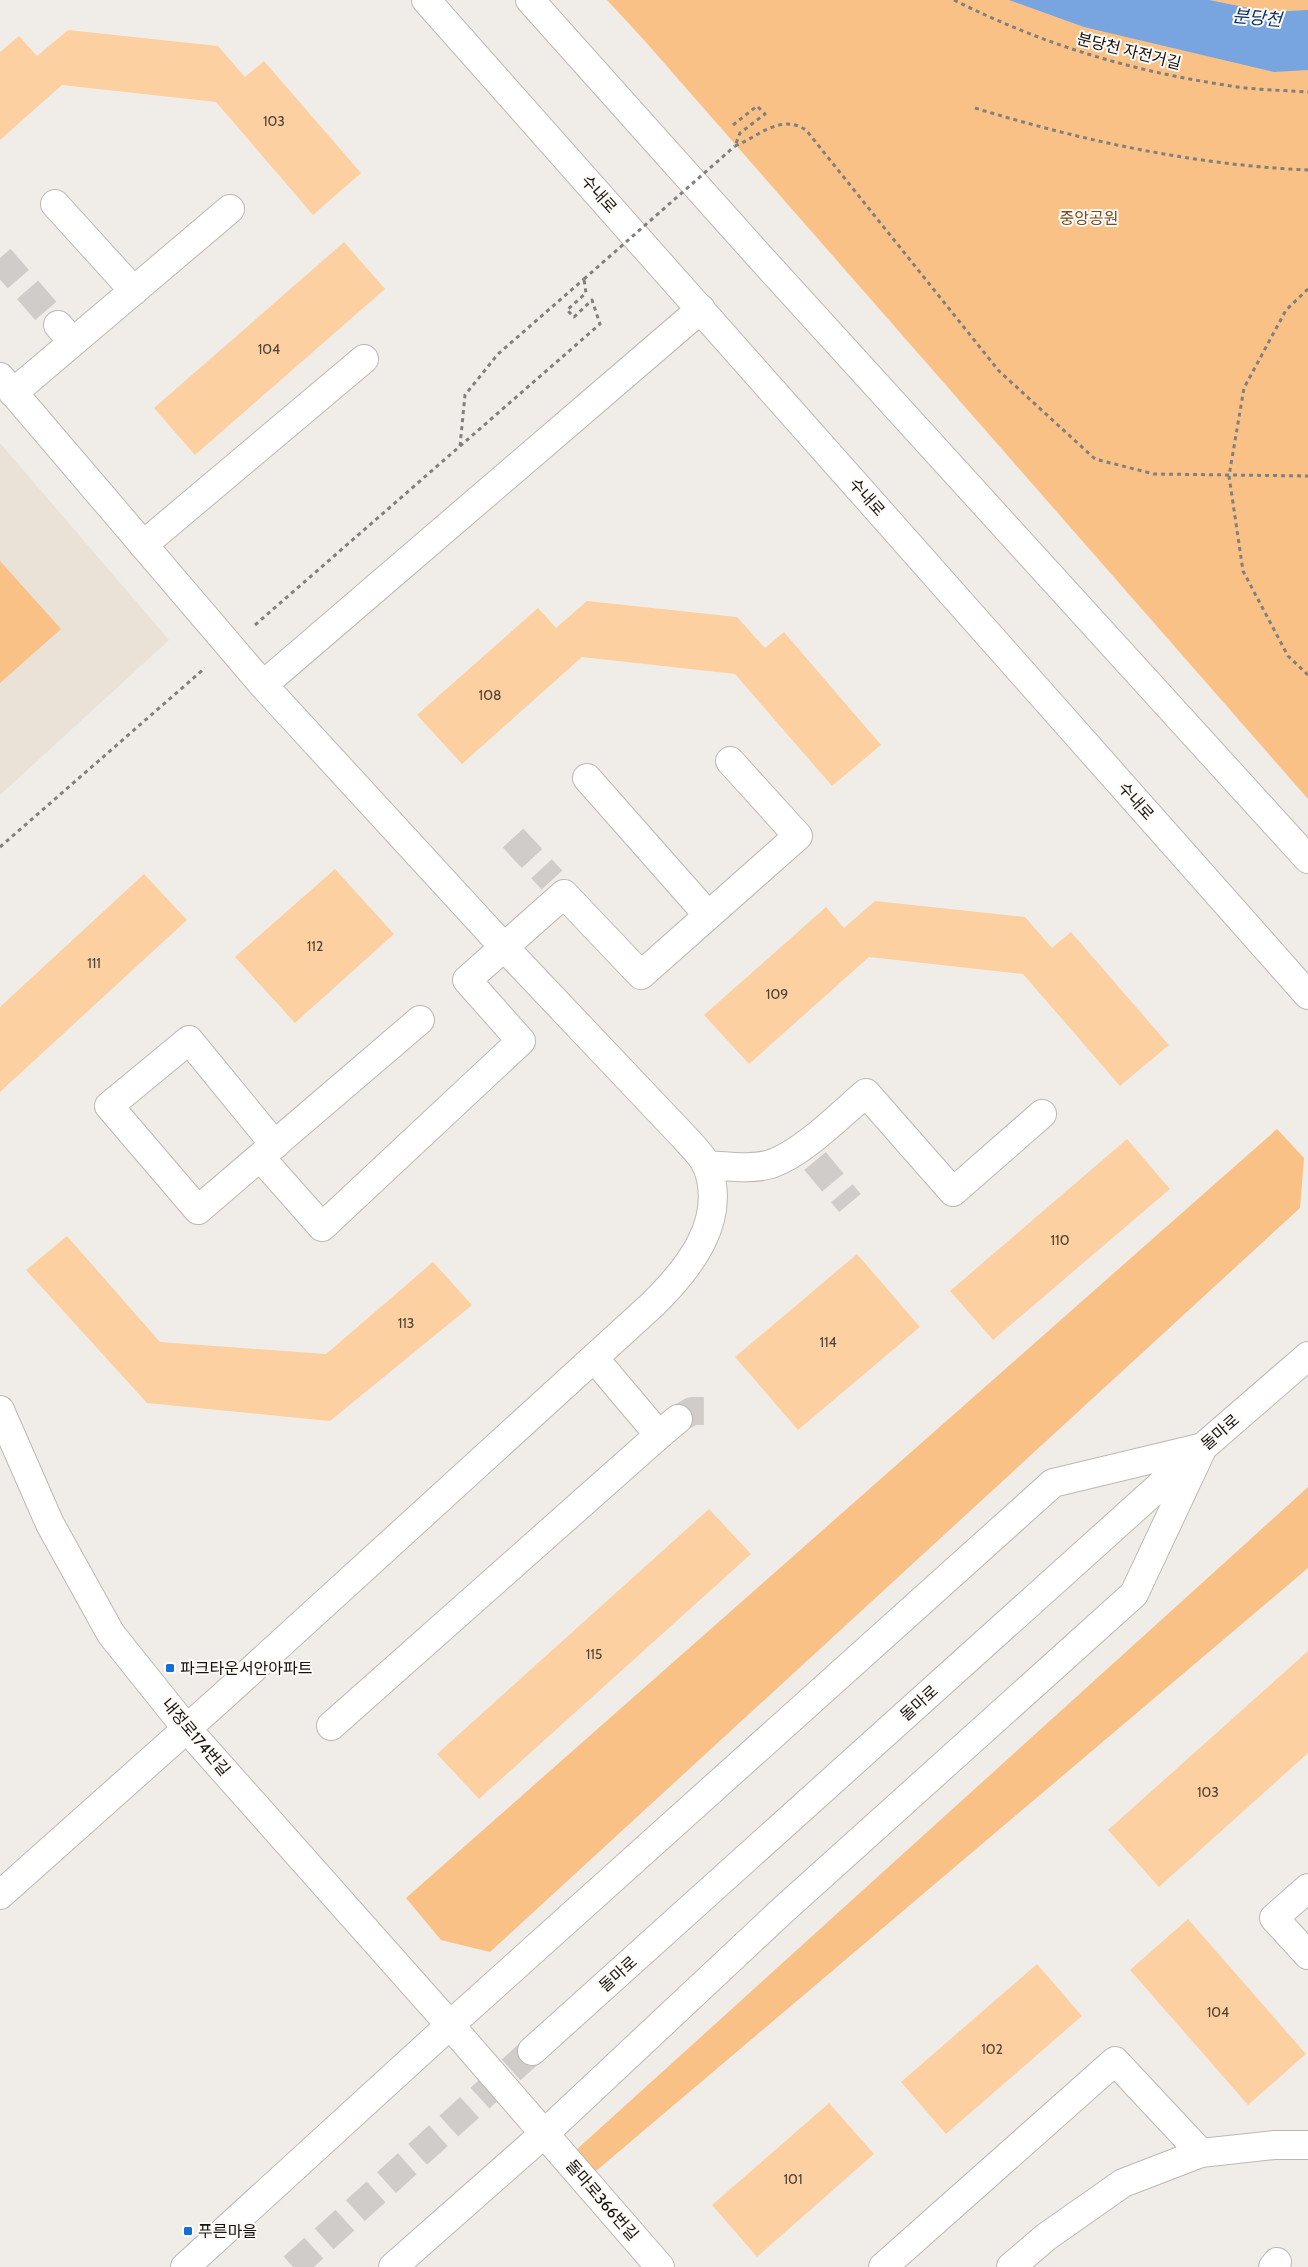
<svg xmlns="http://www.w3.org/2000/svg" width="1308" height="2267" viewBox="0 0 1308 2267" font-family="Cabin,'Noto Sans KR',sans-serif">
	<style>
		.built { fill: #eae1d7 }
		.green { fill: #f9c185 }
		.water { fill: #78a4df }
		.building { fill: #fdd0a1 }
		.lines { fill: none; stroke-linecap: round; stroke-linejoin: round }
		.minor-tunnel { stroke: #cfccc9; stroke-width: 28; stroke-dasharray: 28 14; stroke-linecap: butt }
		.major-tunnel { stroke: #cfccc9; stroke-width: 28; stroke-dasharray: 28 14; stroke-linecap: butt }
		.minor-casing { stroke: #bcb8b4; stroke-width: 30 }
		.major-casing { stroke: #bcb8b4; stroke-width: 30 }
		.path { stroke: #82807e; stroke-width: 3; stroke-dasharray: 4 4; stroke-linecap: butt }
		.minor { stroke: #fff; stroke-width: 28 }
		.major { stroke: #fff; stroke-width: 28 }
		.path-bridge { stroke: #82807e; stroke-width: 3; stroke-dasharray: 4 4; stroke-linecap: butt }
		.poi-dot { fill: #146ed8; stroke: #fefaf6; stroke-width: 2 }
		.labels { text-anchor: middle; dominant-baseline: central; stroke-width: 4; stroke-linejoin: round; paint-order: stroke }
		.number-label { font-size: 14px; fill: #4e4236 }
		.street-label { font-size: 16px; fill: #141312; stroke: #fefaf6 }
		.park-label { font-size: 16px; fill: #724d21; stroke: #fefaf6 }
		.poi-label { font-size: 16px; fill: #141312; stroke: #fefaf6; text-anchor: start }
		.water-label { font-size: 18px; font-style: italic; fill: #09356a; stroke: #fefaf6 }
	</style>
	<rect width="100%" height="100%" fill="#f0ede9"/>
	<path class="built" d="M0,443L169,640L0,795Z"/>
	<path class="green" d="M607,0H1308V799L644,40Z
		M0,561L61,629L0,683Z
		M1277,1129L1304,1158L1300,1208L490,1952L441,1940L406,1898Z
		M1308,1487V1568L596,2171L575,2151Z"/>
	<path class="water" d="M1009,0H1209L1268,12L1308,10V70L1274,72L1084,27Z"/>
	<path class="building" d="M68,30L218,46L245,77L264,61L361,173L313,215L216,102L62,85L0,140V52L19,36L37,56Z
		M344,242L385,289L195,455L154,408Z
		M587,601L737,617L765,648L784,632L881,745L832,786L735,674L582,657L462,764L417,715L538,608L556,628Z
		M335,869L394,934L295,1023L235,957Z
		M144,874L187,920L0,1092V1007Z
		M875,901L1025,917L1052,948L1071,932L1169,1045L1120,1086L1023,974L869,957L749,1064L704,1015L826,907L844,928Z
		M1127,1139L1170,1189L993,1340L950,1291Z
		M67,1236L160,1342L326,1354L433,1262L472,1305L330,1421L147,1403L26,1270Z
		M857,1254L920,1327L798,1430L735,1357Z
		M709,1509L751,1554L479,1799L437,1754Z
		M1308,1651V1753L1159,1887L1108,1830Z
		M1188,1919L1306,2054L1248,2105L1130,1970Z
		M1037,1964L1082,2016L946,2134L901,2082Z
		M829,2103L874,2154L757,2257L712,2205Z"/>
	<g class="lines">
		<path class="minor-tunnel" d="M0,258L58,325
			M513,838L552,880
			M815,1161L850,1203
			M678,1419L692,1411H711"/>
		<path class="major-tunnel" d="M293,2267L532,2051"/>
		<g class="minor-casing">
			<path id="minor" d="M55,204L134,291
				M58,325L73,342
				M0,377L263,685L503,946L685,1138C692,1146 703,1156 707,1166C728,1220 689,1269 652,1305L220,1699L0,1895
				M13,393L230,209
				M143,545L364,359
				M263,685L701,309
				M587,778L708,915
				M275,1145L189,1040L109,1106L198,1210L420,1020
				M260,1157L322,1227L521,1041L467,980L564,894L641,975L798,836L730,761
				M706,1165C727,1166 751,1170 771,1164C803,1153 840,1115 866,1093L953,1192L1042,1114
				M0,1410L50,1524L111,1634L187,1729L450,2025L660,2267
				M659,1435L678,1419
				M331,1726L659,1435L594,1358
				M1308,1888L1274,1918L1308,1955
				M883,2267L1115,2061L1201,2153
				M1011,2267L1046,2237L1123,2183L1201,2153L1274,2145H1308
				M1273,2267L1277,2262"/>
		</g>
		<g class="major-casing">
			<path id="major" d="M426,0L1308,995
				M530,0L760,257L1308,859
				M532,2051L1203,1447L1308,1356
				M185,2267L450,2025L1053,1483L1203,1447
				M393,2267L545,2133L783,1910L1134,1594L1203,1447"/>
		</g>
		<path class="path" d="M954,0C1042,44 1127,70 1225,85C1252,90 1280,90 1308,92
			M975,108C1083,141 1195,165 1308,170
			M733,125L757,106L765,114L740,133L735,146
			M735,146C758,137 780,113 806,130L999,371L1095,459L1154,474L1308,476
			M1308,289L1286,310L1244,388L1229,476L1243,571L1288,656L1308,675
			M460,446L465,395L498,354L584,279
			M255,625L600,324L592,300L574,317L567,310L586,293L584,279
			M0,847L205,668"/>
		<use href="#minor" class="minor"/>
		<use href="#major" class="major"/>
		<path class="path-bridge" d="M584,279L735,146"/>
	</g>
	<g class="poi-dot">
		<rect x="165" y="1663" width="10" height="10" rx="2.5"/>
		<rect x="183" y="2226" width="10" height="10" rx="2.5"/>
	</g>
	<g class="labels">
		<g class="number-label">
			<text x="274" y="121">103</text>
			<text x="269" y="349">104</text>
			<text x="490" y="695">108</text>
			<text x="315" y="946">112</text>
			<text x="94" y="963">111</text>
			<text x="777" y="994">109</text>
			<text x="1060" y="1240">110</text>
			<text x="406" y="1323">113</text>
			<text x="828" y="1342">114</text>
			<text x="594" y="1654">115</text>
			<text x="1208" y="1792">103</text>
			<text x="1218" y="2012">104</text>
			<text x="992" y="2049">102</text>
			<text x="793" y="2179">101</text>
		</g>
		<g class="street-label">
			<text transform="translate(1129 51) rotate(14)">분당천 자전거길</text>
			<text transform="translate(599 194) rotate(48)">수내로</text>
			<text transform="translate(867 497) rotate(48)">수내로</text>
			<text transform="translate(1136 801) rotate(48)">수내로</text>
			<text transform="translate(1220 1432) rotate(-41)">돌마로</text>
			<text transform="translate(919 1703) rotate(-42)">돌마로</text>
			<text transform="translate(196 1737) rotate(50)">내정로174번길</text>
			<text transform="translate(618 1974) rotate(-42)">돌마로</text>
			<text transform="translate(602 2200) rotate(49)">돌마로366번길</text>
		</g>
		<g class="park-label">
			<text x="1089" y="218">중앙공원</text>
		</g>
		<g class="poi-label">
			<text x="180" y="1668">파크타운서안아파트</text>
			<text x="198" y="2231">푸른마을</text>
		</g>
		<g class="water-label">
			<text transform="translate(1257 18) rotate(5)">분당천</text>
		</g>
	</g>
</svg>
